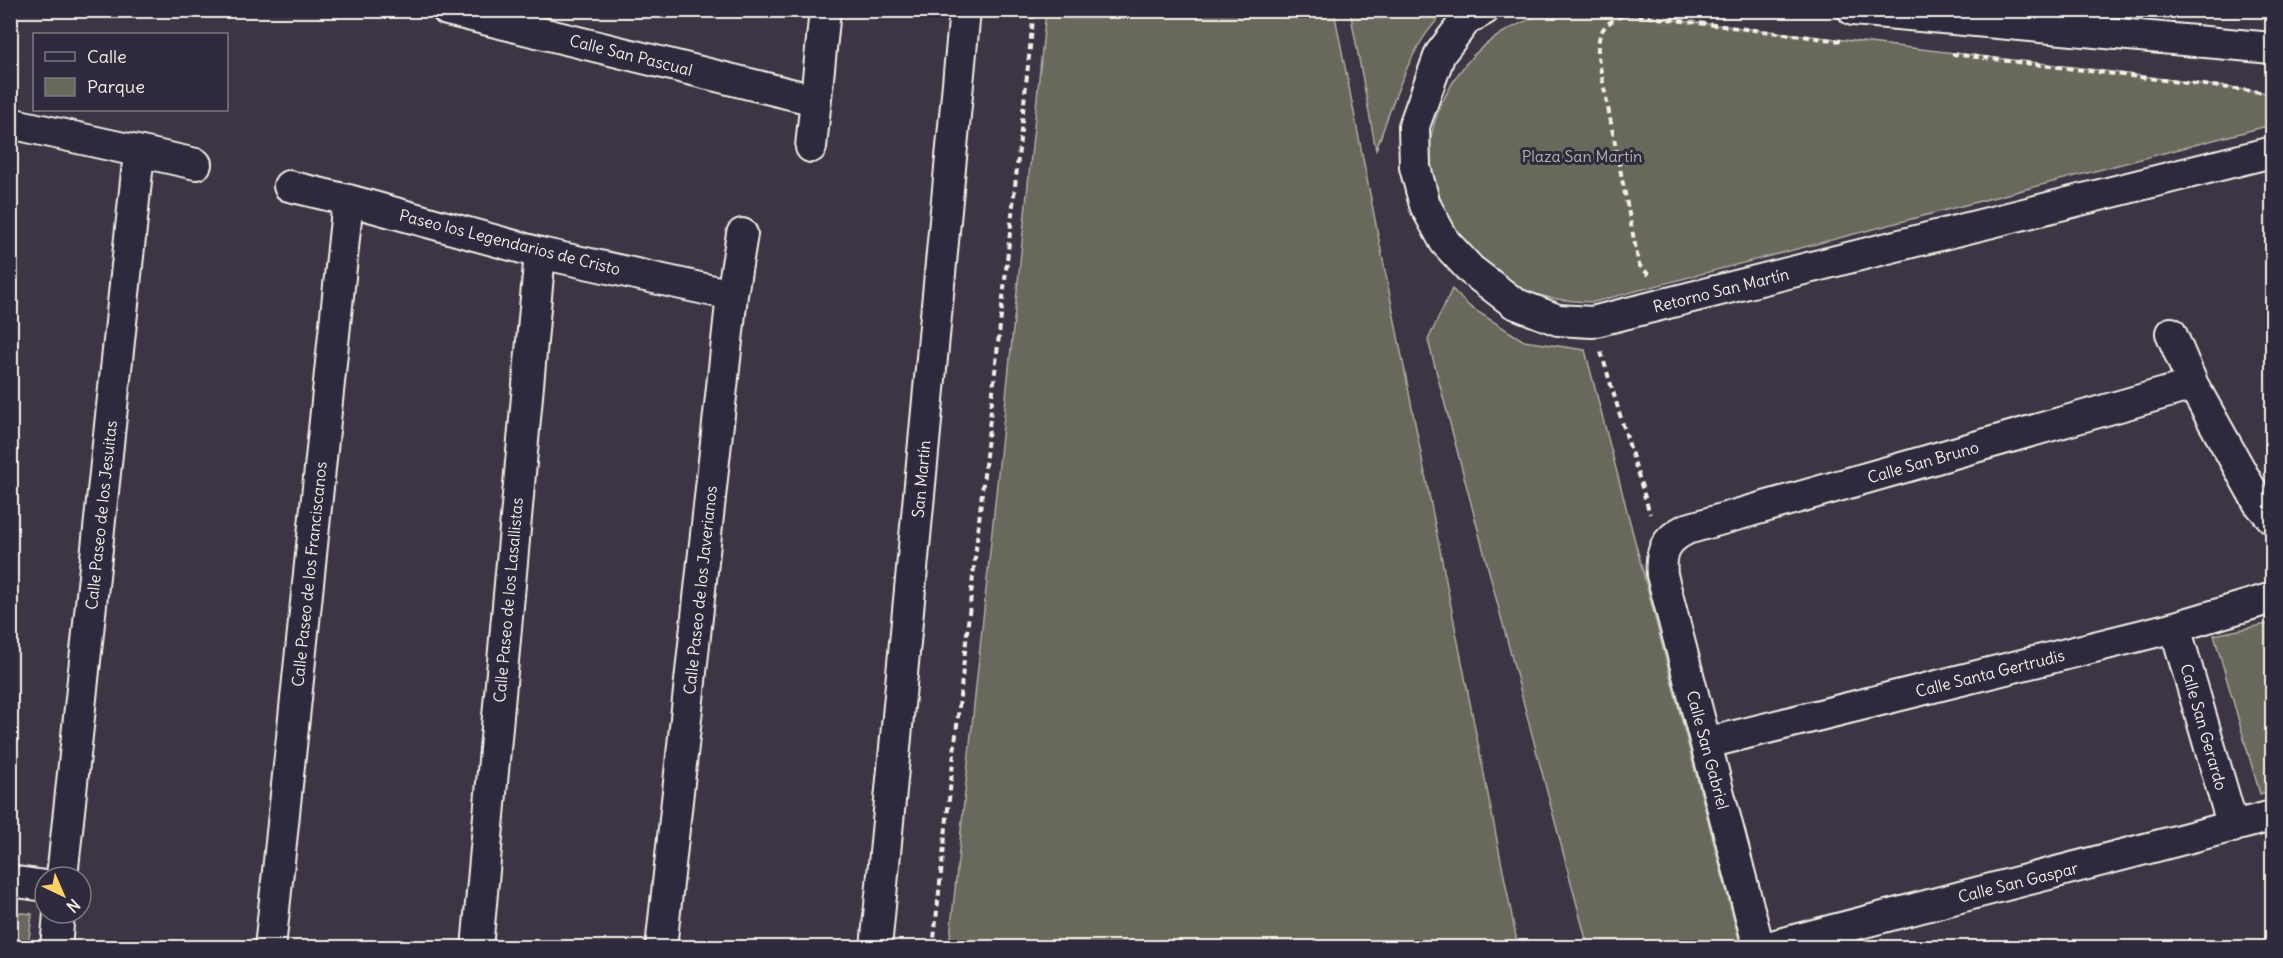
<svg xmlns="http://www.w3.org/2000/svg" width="2283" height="958" viewBox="0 0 2283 958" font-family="Delius,sans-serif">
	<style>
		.green { fill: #67695b; stroke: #aeada2; stroke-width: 1.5 }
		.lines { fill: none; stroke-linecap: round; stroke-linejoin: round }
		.street-casing { stroke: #f4f1e8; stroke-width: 34 }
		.path { stroke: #f4f1e8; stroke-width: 4; stroke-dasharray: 6 4.5; stroke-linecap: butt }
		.street { stroke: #2f2a3d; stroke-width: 30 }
		.labels { text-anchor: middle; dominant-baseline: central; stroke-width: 6; stroke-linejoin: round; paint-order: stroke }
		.street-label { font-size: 16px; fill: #f4f1e8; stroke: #2f2a3d }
		.park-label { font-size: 16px; fill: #b5b4a9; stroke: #2f2a3d }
	</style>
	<rect width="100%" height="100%" fill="#3d3544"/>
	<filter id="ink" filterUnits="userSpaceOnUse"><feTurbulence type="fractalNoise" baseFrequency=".0167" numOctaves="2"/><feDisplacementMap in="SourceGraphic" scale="12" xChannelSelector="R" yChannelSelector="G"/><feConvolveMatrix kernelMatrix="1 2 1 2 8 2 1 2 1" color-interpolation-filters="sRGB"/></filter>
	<g filter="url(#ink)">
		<path class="green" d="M1046,11H1334L1518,947H949Z
			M1350,11H1448C1412,36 1391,109 1376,150Z
			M1548,11H1598L2082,68L2269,93C2273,106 2274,114 2267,126L1594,302C1563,301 1534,298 1506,281C1498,276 1487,270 1480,263C1453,236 1427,182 1430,144C1433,117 1448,86 1465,65C1486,38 1517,24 1548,11Z
			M1452,289L1470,307L1524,341L1585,350L1741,947H1588L1428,340Z
			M2272,623V790L2260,794L2214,635Z
			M11,912L32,914L28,947H11Z"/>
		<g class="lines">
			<g class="street-casing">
				<path id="street" d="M447,10L815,100
					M1484,10L1466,20L1440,54L1414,126L1415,167L1425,205L1445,242L1471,270L1514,303L1558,320L1592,322L2272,152
					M1853,10L2272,48
					M10,123L196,164
					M811,147L825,10
					M289,186L348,200L540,253L732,295
					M2171,333L2193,385L2258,502L2272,518
					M2175,627L2233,827
					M1707,743L2175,627L2272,598
					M62,877L139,153
					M10,881L45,886
					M56,948L59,913
					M270,948L348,200
					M477,948L540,253
					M661,948L732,295L742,234
					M876,948L965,10
					M1759,948L1662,575C1660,552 1665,539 1687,529L2193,385
					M1764,948L2272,816"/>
			</g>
			<path class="path" d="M1952,54L2269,93L2272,104
				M1649,275L1639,265L1598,57C1597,31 1603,23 1627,14L1841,41
				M1601,352L1650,514
				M933,948L1034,10"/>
			<use href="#street" class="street"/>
		</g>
	</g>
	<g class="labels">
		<g class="street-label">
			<text transform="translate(631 55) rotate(14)">Calle San Pascual</text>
			<text transform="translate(510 242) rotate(14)">Paseo los Legendarios de Cristo</text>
			<text transform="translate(1721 290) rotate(-14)">Retorno San Martín</text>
			<text transform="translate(1923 462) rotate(-16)">Calle San Bruno</text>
			<text transform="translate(921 479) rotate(-85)">San Martín</text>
			<text transform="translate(101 515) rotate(-84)">Calle Paseo de los Jesuitas</text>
			<text transform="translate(309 574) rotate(-84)">Calle Paseo de los Franciscanos</text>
			<text transform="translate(700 590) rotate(-84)">Calle Paseo de los Javerianos</text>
			<text transform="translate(508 600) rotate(-85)">Calle Paseo de los Lasallistas</text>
			<text transform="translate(1990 673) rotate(-14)">Calle Santa Gertrudis</text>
			<text transform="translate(2204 727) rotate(74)">Calle San Gerardo</text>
			<text transform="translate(1708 750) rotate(75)">Calle San Gabriel</text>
			<text transform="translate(2018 882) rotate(-14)">Calle San Gaspar</text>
		</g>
		<g class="park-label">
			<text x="1582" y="156">Plaza San Martín</text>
		</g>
	</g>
	<rect width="2283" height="958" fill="none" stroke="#2f2a3d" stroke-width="36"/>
	<rect x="18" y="18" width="2247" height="922" fill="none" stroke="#f4f1e8" stroke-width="2" filter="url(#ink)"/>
	<rect x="33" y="33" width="195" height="78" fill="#2f2a3d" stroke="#7e7a81" stroke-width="1.5"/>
	<rect x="45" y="52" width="30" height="9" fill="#2f2a3d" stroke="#7e7a81" stroke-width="1.5"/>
	<text x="87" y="63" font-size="18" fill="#f4f1e8">Calle</text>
	<rect x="45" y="78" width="30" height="18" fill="#67695b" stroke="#7e7a81" stroke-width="1.5"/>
	<text x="87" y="93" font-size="18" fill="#f4f1e8">Parque</text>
	<g transform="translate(63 895) rotate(136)"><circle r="28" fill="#2f2a3d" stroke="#7e7a81" stroke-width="1.5"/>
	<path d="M0-4.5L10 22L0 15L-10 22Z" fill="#ffd166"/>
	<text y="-9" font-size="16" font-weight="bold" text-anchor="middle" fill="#f4f1e8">N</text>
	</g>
</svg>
